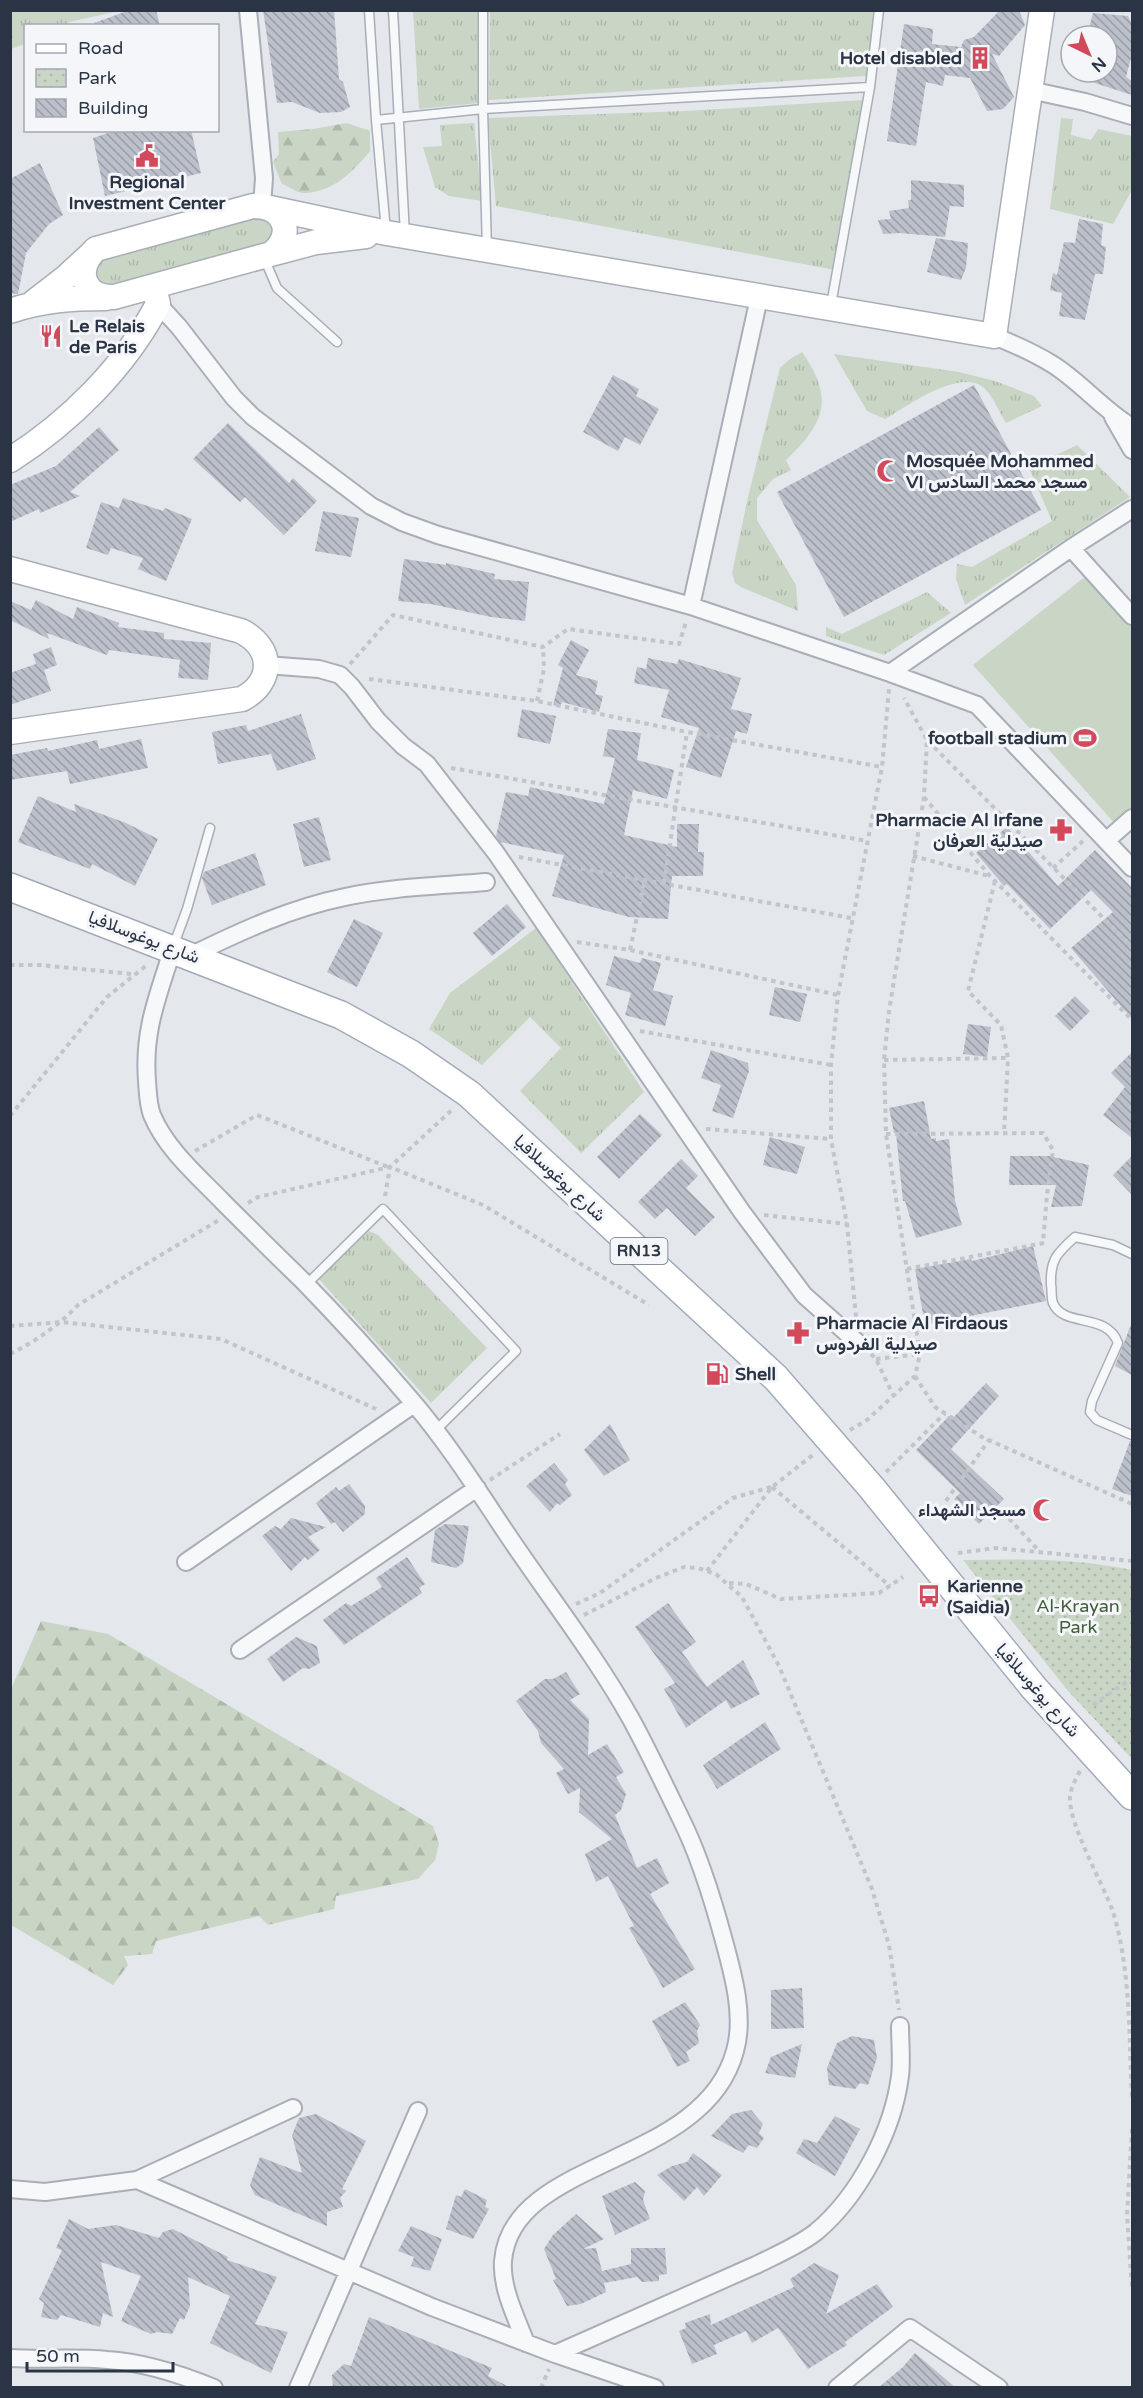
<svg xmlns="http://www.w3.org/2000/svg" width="1143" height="2398" viewBox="0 0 1143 2398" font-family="'Varela Round',Vazirmatn,sans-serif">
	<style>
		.grass { fill: url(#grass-tufts) }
		.forest { fill: url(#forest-firs) }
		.park { fill: url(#park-dots) }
		.pitch { fill: #c9d6c5 }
		.building { fill: url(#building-back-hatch) }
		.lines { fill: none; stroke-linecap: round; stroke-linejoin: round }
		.lane-casing { stroke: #a9aeb7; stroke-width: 11 }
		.street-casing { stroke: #a9aeb7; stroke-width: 20 }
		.secondary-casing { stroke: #a9aeb7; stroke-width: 27 }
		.primary-casing { stroke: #a3abb8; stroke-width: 30 }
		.path { stroke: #c2c5cb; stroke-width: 4; stroke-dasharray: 4.5 4.5; stroke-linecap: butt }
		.lane { stroke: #f7f8fa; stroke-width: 8 }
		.street { stroke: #f7f8fa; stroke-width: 16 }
		.secondary { stroke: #fff; stroke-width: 24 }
		.primary { stroke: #fff; stroke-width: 27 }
		.labels { text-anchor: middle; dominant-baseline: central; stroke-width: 6; stroke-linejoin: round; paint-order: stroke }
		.shield { fill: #f4f6f9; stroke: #676e7b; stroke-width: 1.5 }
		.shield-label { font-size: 16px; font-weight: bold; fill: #2b3445 }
		.poi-label { font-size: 18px; font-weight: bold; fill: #2b3445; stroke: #f4f6f9; text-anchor: start }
		.street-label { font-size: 18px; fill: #2b3445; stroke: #f4f6f9 }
		.park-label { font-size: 18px; fill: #3f6138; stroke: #f4f6f9 }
	</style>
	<defs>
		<pattern id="grass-tufts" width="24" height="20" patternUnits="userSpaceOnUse" patternTransform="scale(1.5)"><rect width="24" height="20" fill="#c9d6c5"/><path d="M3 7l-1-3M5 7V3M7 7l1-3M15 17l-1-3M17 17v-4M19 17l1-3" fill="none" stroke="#adb8ab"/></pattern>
		<pattern id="forest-firs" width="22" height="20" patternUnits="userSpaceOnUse" patternTransform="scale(1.5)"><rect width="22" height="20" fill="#c9d6c5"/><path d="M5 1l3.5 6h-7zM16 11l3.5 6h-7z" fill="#adb8ab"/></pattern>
		<pattern id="park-dots" width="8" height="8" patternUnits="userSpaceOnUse" patternTransform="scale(1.5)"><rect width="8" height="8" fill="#c9d6c5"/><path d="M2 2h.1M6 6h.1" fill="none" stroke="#adb8ab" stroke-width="1.8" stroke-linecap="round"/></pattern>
		<pattern id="building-back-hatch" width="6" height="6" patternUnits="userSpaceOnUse" patternTransform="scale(1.5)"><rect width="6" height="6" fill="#bbc0ca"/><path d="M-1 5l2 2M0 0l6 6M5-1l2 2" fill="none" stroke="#989da6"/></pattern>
	</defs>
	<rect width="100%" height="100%" fill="#e4e7ec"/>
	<path class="grass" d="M11,10H119V11L69,22L67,25L26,26L25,44L11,49Z
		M413,11H478L479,103L419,109Z
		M490,11V10L874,11L866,76L489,100Z
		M864,100L835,270L496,206L488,118L685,111Z
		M1061,118L1073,119L1071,135L1091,140L1098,129L1132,136V190L1113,224L1050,209Z
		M474,123L482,201L449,196L435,187L423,147L442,146L440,125Z
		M255,218H264L272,228V236L266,243L112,285H103L96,279L95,267L104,259Z
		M802,352C834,398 826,422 786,460L791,470L773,479L757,498V520L796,585L798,611L741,587L735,583L732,573L748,497L780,368L790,359Z
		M834,354L959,372L995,381L1034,396L1042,406L1006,423C1000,413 994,399 986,390C963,365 908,406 885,419L867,411Z
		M1077,445L1130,497L965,605L956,579L957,564L972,567L1052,521L1029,468Z
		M927,592L951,613L884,655L826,636V627L842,634Z
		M536,928L644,1092L581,1153L520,1091L561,1048L530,1017L482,1065L429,1029L450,993Z
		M369,1231L378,1235L487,1348L431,1403L318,1278Z"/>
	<path class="forest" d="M347,123L370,131V151C354,171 332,193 304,193C297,193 288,186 282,184L273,162L279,154L278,132L313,129Z
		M41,1621L108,1634L433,1826L439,1844L435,1860L418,1879L336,1896L334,1909L268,1925L259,1916L156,1941L152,1954L124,1956L128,1965L113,1985L11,1925V1689Z"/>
	<path class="park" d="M963,1560C1020,1559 1076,1558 1132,1570V1759L1069,1692Z"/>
	<path class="pitch" d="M1086,576L1132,627V811L1116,825L973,665Z"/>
	<path class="building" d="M130,10H156L160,26H95L94,23Z
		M263,10H334L339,79L343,82L350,107L341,112L320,113L292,102L277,103Z
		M1000,10H1019L1025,25L999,56L992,54L1014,97L1003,109L987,111L970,78L945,75L943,86L926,82L916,146L887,141L904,24L933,29L932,44L961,47L964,40L974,37Z
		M1093,13L1128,16L1132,24V54L1126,77L1132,81V95L1070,75L1071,72H1107V36H1087Z
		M117,130H191L201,173L105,196L93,138Z
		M40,163L63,215L49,224L26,253L18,294L10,293V179Z
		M911,180L964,185V207L950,206L945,237L900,233L883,234L878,220L891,219L889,211L909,208L908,200H911Z
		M1079,219L1103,224L1101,245L1106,247L1103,274H1095L1085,320L1059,316L1062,293L1050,290L1053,273L1057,275L1064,242L1075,243Z
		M936,238L968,243L966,268L961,280L927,272Z
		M613,375L639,389L636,396L659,409L640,445L625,437L618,451L583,432Z
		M974,385L1041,510L844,617L777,492Z
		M228,423L289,483L293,478L317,501L284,535L245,497L240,502L193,459Z
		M99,427L119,450L70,492L80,496L40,513L39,509L10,522V485L56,466Z
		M123,498L163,511L165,508L192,519L166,581L138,569L143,558L111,548L108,555L86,548L101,502L119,508Z
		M323,511L359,518L351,557L315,551Z
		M404,559L446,565V563L495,574L494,579L529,582L525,621L491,617L431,604L398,601Z
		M36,600L73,619L77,607L119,623L118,627L164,633V639L211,643L208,680L178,678L180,660L109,650L107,655L47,633L49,639L10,620V601L31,610Z
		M571,640L589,650L576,675L598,681L595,694L603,696L599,712L562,702L560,707L553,705L563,668L558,665Z
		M51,647L57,665L44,670L51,691L10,705V673L36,664L33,654Z
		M648,658L677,664L679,659L741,678L731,709L752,714L747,734L736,731L721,778L686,767L699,728L661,717L669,690L634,683L637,667L646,669Z
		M522,709L556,716L550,744L517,737Z
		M301,714L316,759L277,771L271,754L218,764L212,732L246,725L248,731Z
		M608,729L641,733L637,760L674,770L667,799L633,790L624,835L677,847V824H699L698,852H704L703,876H672L668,919L629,917L552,896L564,855L500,842L496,836L506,792L528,796L530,787L604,804L615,758L603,756Z
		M141,739L148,768L70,784L67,771L10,780V755L47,748L48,751L97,740L99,749Z
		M38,796L76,812L74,804L126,823L158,839L135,886L92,864L90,869L18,842Z
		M319,817L331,860L304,867L293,824Z
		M1007,827L1058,886L1095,850L1132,888V1019L1071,948L1113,912L1091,890L1050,929L1007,884L1004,886L976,853Z
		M255,853L266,885L212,905L202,878L204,872Z
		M507,904L526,927L492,956L473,933Z
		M354,919L383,933L357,987L327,972Z
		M614,956L640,963L642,958L661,963L653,990L673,996L665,1026L625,1015L631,993L606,985Z
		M775,987L807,994L800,1022L769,1015Z
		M1075,996L1090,1011L1070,1031L1055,1016Z
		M968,1024L991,1027L987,1057L963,1054Z
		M711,1050L748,1063L749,1071L733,1118L712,1111L721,1085L701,1078Z
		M1132,1052V1138L1103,1115L1125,1087L1111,1073Z
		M924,1101L931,1139L936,1138V1141L949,1139L955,1201L962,1225L916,1238L905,1201H903L896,1133H894L889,1108Z
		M640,1114L662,1135L619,1179L597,1157Z
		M770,1137L805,1147L797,1174L763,1165Z
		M1010,1156H1049L1089,1165L1082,1206L1051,1207L1056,1185H1009Z
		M1132,1156V1195L1113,1175Z
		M681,1159L698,1176L686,1188L715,1217L695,1236L667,1208L655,1219L638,1202Z
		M1033,1246L1046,1301L925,1325L915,1269L971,1259L972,1261Z
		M1132,1322V1375L1115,1366Z
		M986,1383L999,1396L951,1449L1004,1499L979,1524L954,1499L960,1493L916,1450L949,1416L952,1419Z
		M610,1424L630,1460L604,1476L584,1450Z
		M1130,1441H1132V1496L1112,1489Z
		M554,1463L568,1480L565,1484L572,1495L560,1505L557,1503L550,1512L526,1486Z
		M349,1484L365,1506V1514L343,1532L335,1522L331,1524L316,1503L336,1487L339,1491Z
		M291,1518L326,1527L308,1537L320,1550L308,1560L305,1557L291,1571L262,1536L275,1526L281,1529Z
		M445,1524L469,1526L463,1563L456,1568L431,1562L435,1530Z
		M407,1557L425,1584L419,1588L422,1593L344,1645L323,1620L346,1603L351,1606L382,1587L376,1578Z
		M668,1603L696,1642L682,1652L707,1687L743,1660L760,1694L731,1709L726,1700L686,1728L664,1689L675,1683L635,1627Z
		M296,1637L317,1646L320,1663L309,1669L303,1668L283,1682L267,1659Z
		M566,1672L580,1694L570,1700L589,1719L588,1755L607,1744L624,1772L616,1777L626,1794L621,1810L615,1815L637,1868L657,1858L669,1883L650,1894L695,1969L663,1988L629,1928L634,1926L608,1876L596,1882L585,1854L612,1839L579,1812L580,1788L568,1794L556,1773L564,1769L541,1743L538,1731L516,1701L545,1679H553Z
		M765,1722L781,1749L717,1789L703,1765Z
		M802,1988L804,2028L771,2029V1990Z
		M685,2002L700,2025L697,2031L699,2043L686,2052L690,2061L677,2067L652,2021Z
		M852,2036L874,2040L877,2058L868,2085L860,2083L855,2089L829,2085L827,2068L837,2043Z
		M802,2044L795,2078L765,2073L771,2057Z
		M751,2110L763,2124L759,2133L764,2138L757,2148L749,2145L743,2153L711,2136L732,2114Z
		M316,2114L366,2141L342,2189L346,2191L340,2198L343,2207L327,2212V2226L255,2195L250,2185L260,2157L302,2173L292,2135L299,2118Z
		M835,2116L860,2129L835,2176L796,2153L804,2139L817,2143Z
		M693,2153L722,2175L704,2196L697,2187L684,2201L657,2175L672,2166L687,2162Z
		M635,2182L645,2191L643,2200L650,2219L615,2235L602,2196Z
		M465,2189L487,2200L485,2207L489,2209L473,2239L446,2229L456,2195L461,2197Z
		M576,2214L604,2239L583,2249L596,2248L602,2271L631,2264V2248H665L667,2274L659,2275V2281L642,2282L637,2277L604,2283L606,2292L581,2304L567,2306L553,2280L556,2279L544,2249L553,2235Z
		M69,2219L88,2229L116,2225L159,2238L163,2232L173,2229L228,2257L227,2260L277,2277L255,2324L288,2332L271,2373L210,2343L230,2296L188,2277L190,2306L184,2320L180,2318L172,2334L157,2332L151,2334L121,2321L141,2276L101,2262L113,2317L103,2313L100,2327L61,2315L57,2320L41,2317L44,2303L39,2299L62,2250L56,2248Z
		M411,2226L442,2239L430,2271L411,2266L414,2257L398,2251Z
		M814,2263L839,2275L826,2314L877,2284L893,2307L845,2342L847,2345L808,2369L778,2328L752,2343L746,2331L714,2345L717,2354L692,2364L679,2331L686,2328L685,2323L710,2314L711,2325L794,2287L790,2279Z
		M369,2317L492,2368L488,2376L511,2388H333L332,2375L344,2364L351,2366Z
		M915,2353L956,2388H878L903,2367Z"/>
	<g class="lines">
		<g class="lane-casing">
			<path id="lane" d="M369,10L376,120L386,231
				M393,10L405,235
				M483,10V109L870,87L879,10
				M376,120L483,109L487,249
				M264,258L277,288L337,342
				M831,305L870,87
				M173,947L187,909L210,828
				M1132,1254L1113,1245L1075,1237C1057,1253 1050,1260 1051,1284C1052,1290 1051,1298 1053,1303C1063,1328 1107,1312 1118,1343L1092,1401L1090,1412L1097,1420L1132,1435
				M306,1285L383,1209L516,1351L435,1431"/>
		</g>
		<g class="street-casing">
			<path id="street" d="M248,10L264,178L262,206
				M1030,90L1085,102L1132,116
				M158,304L179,327L234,398L253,417L371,506L402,522L438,535L691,606L890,673L977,705L1132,868
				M994,336C1014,344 1034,353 1052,364C1081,382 1103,410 1132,427
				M1113,417L1132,450
				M1071,548L1132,616
				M691,606L759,298
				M266,665L319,669L340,675L352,687L378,721L403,746L427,764L496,853L742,1212L804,1295L858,1343
				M890,673L1071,548L1132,509
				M1106,841L1132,818
				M173,948C158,996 143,1030 147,1081C148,1093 148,1105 152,1115C166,1149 198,1176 223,1202C249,1228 275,1254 302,1280C340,1319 377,1360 412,1401C447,1442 477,1489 507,1534C548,1595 595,1655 631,1719C649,1752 665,1786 681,1819C700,1857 713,1900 724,1941C733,1974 745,2016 735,2051C704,2167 511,2157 503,2261C501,2288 516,2317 526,2343
				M192,955C241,931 291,908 345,897C391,887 439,886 486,882
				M186,1562L414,1404
				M240,1650L477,1488
				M137,2180L293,2108
				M10,2189L45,2192L137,2180L432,2307L555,2354L655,2388
				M555,2354L756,2265C776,2255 798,2246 816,2232C859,2196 893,2131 900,2076C902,2060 900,2042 900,2026
				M10,2358C43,2360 75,2357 107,2360C144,2362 180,2374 214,2388
				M298,2388L418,2111
				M837,2388L910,2328L999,2388"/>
		</g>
		<g class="secondary-casing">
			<path id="secondary" d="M253,206C285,205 296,235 271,254L114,297C83,298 74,269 96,249Z
				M270,208L387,233L994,336L1042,10
				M271,254L316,242L366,236
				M34,302L65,278L90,255
				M10,311C42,300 73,298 106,298
				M10,460C70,422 125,367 158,304L154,287
				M10,569L241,631C274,648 274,682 242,699L10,732"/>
		</g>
		<g class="primary-casing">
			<path id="primary" d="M10,887L341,1015L411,1054L469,1094L776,1378L871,1487L1034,1688L1132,1796"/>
		</g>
		<path class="path" d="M350,664L393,615L543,647L568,629L679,644L686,622
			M369,679L537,701L687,732L882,767
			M537,701L544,669L543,647
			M928,741L1132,947
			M451,768L867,841
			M924,797L990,876L1132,1020
			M913,856L989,876
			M519,857L851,918
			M1053,868L1083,841
			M995,881L968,991L1001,1025L1008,1058L1004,1133
			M664,883L687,732
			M577,942L630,950L838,995
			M630,950L645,879
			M10,965H40L132,974
			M640,1031L831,1065
			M884,1060L1008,1058
			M10,1116L107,997L147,965
			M706,1129L831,1139
			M886,1134L1043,1133L1053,1150L1047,1195L1043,1243
			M195,1151L257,1115L388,1167
			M385,1196L390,1167L453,1109
			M248,1203L258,1197L390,1167L483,1205L649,1305
			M764,1215L847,1224
			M907,1269L1044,1243
			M856,1317L847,1224L831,1139V1065L838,995L882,767L889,689
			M10,1326L62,1322L221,1339L376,1409
			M10,1354C36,1341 58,1326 78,1305L219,1220
			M871,1354L876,1359L894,1397
			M876,1359L920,1354
			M915,1376L935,1407L982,1437L1132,1504
			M850,1430L867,1420L915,1376L920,1354L886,1134L884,1060L889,1011L924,797L927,740L904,698
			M886,1472L945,1413
			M490,1480L560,1434
			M772,1487L890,1586
			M946,1501L989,1440
			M1003,1512L1039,1551
			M958,1553L996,1548L1132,1561
			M707,1571L772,1487L814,1454
			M729,1583L746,1584L781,1599L879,1593L903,1577
			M576,1604L600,1593L733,1498L771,1487
			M584,1615L656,1578L684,1567L698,1568L716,1574L742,1597L779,1666L872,1889L889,1945L899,2010
			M1093,1705L1132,1678
			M1080,1771C1076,1779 1071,1787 1070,1796C1068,1824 1103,1883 1113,1912C1131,1970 1129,2040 1132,2100
			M1132,2129L1127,2215L1132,2289
			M541,2388L549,2369"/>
		<use href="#lane" class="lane"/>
		<use href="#street" class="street"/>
		<use href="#secondary" class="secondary"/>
		<use href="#primary" class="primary"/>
	</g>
	<defs>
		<g id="building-bare" transform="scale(1.8)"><path d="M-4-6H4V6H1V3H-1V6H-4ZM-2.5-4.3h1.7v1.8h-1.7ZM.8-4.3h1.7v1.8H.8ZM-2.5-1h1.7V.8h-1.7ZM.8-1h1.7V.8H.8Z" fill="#d1495b" stroke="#f4f6f9" stroke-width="2.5" paint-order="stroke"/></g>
		<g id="civic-bare" transform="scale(1.8)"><path d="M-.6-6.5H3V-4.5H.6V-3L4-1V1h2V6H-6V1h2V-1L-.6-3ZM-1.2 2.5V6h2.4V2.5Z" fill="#d1495b" stroke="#f4f6f9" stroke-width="2.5" paint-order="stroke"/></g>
		<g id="restaurant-bare" transform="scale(1.8)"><path d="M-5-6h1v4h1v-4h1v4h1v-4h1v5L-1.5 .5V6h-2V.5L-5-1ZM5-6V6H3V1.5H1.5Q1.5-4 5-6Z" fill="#d1495b" stroke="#f4f6f9" stroke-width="2.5" paint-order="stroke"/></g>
		<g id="mosque-bare" transform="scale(1.8)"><path d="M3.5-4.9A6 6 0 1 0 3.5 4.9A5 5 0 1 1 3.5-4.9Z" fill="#d1495b" stroke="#f4f6f9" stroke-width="2.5" paint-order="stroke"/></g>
		<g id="stadium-bare" transform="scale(1.8)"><path d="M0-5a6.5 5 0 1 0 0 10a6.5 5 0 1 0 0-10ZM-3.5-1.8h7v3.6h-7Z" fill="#d1495b" stroke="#f4f6f9" stroke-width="2.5" paint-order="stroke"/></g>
		<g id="pharmacy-bare" transform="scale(1.8)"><path d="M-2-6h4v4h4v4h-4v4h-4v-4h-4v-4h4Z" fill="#d1495b" stroke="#f4f6f9" stroke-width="2.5" paint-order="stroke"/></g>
		<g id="fuel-bare" transform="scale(1.8)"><path d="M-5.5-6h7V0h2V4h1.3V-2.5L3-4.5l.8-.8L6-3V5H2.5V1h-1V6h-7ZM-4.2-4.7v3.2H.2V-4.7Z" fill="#d1495b" stroke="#f4f6f9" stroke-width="2.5" paint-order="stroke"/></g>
		<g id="bus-bare" transform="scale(1.8)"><path d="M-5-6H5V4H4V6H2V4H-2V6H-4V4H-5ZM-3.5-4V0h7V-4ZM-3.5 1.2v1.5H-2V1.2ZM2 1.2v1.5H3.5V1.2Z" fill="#d1495b" stroke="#f4f6f9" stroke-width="2.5" paint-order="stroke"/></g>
	</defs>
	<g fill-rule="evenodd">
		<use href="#building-bare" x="980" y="58"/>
		<use href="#civic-bare" x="147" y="156"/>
		<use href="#restaurant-bare" x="51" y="336"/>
		<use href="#mosque-bare" x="888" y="471"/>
		<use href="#stadium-bare" x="1085" y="738"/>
		<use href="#pharmacy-bare" x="1061" y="830"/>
		<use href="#pharmacy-bare" x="798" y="1333"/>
		<use href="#fuel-bare" x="717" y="1374"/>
		<use href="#mosque-bare" x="1044" y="1510"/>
		<use href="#bus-bare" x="929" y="1596"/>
	</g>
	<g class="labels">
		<rect class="shield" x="610.5" y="1238" width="57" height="26" rx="4.5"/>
		<g class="shield-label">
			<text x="639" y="1251">RN13</text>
		</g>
		<g class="poi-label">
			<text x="962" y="58" text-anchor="end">Hotel disabled</text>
			<text x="147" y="182" text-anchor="middle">Regional<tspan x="147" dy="21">Investment Center</tspan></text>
			<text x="69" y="326">Le Relais<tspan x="69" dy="21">de Paris</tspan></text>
			<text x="906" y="461">Mosquée Mohammed<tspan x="906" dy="21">VI مسجد محمد السادس</tspan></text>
			<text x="1067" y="738" text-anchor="end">football stadium</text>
			<text x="1043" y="820" text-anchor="end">Pharmacie Al Irfane<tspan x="1043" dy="21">صيدلية العرفان</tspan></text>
			<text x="816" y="1323">Pharmacie Al Firdaous<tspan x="816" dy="21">صيدلية الفردوس</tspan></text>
			<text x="735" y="1374">Shell</text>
			<text x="1026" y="1510" text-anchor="end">مسجد الشهداء</text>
			<text x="947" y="1586">Karienne<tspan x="947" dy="21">(Saidia)</tspan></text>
		</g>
		<g class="street-label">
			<text transform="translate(144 937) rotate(21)">شارع يوغوسلافيا</text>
			<text transform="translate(560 1178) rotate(43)">شارع يوغوسلافيا</text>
			<text transform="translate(1038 1690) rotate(49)">شارع يوغوسلافيا</text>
		</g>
		<g class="park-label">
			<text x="1078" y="1606">Al-Krayan<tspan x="1078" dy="21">Park</tspan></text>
		</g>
	</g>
	<rect width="1143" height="2398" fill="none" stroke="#2b3445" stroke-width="24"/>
	<rect x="24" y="24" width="195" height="108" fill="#f4f6f9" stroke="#a4a8b1" stroke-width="1.5"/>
	<rect x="36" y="44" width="30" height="9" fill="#ffffff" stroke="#a4a8b1" stroke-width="1.5"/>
	<text x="78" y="54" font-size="18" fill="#2b3445">Road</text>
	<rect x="36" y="69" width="30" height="18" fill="url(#park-dots)" stroke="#a4a8b1" stroke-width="1.5"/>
	<text x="78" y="84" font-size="18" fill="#2b3445">Park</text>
	<rect x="36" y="99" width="30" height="18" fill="url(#building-back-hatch)" stroke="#a4a8b1" stroke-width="1.5"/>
	<text x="78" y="114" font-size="18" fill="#2b3445">Building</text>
	<g transform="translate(1089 54) rotate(137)"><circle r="28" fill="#f4f6f9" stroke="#a4a8b1" stroke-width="1.5"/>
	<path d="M0-4.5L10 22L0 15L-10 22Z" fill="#d1495b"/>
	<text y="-9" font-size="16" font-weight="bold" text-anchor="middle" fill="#2b3445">N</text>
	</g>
	<path d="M27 2362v9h146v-9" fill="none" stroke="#2b3445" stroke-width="3"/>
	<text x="36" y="2362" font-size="18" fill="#2b3445" stroke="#f4f6f9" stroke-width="4.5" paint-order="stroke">50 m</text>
</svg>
